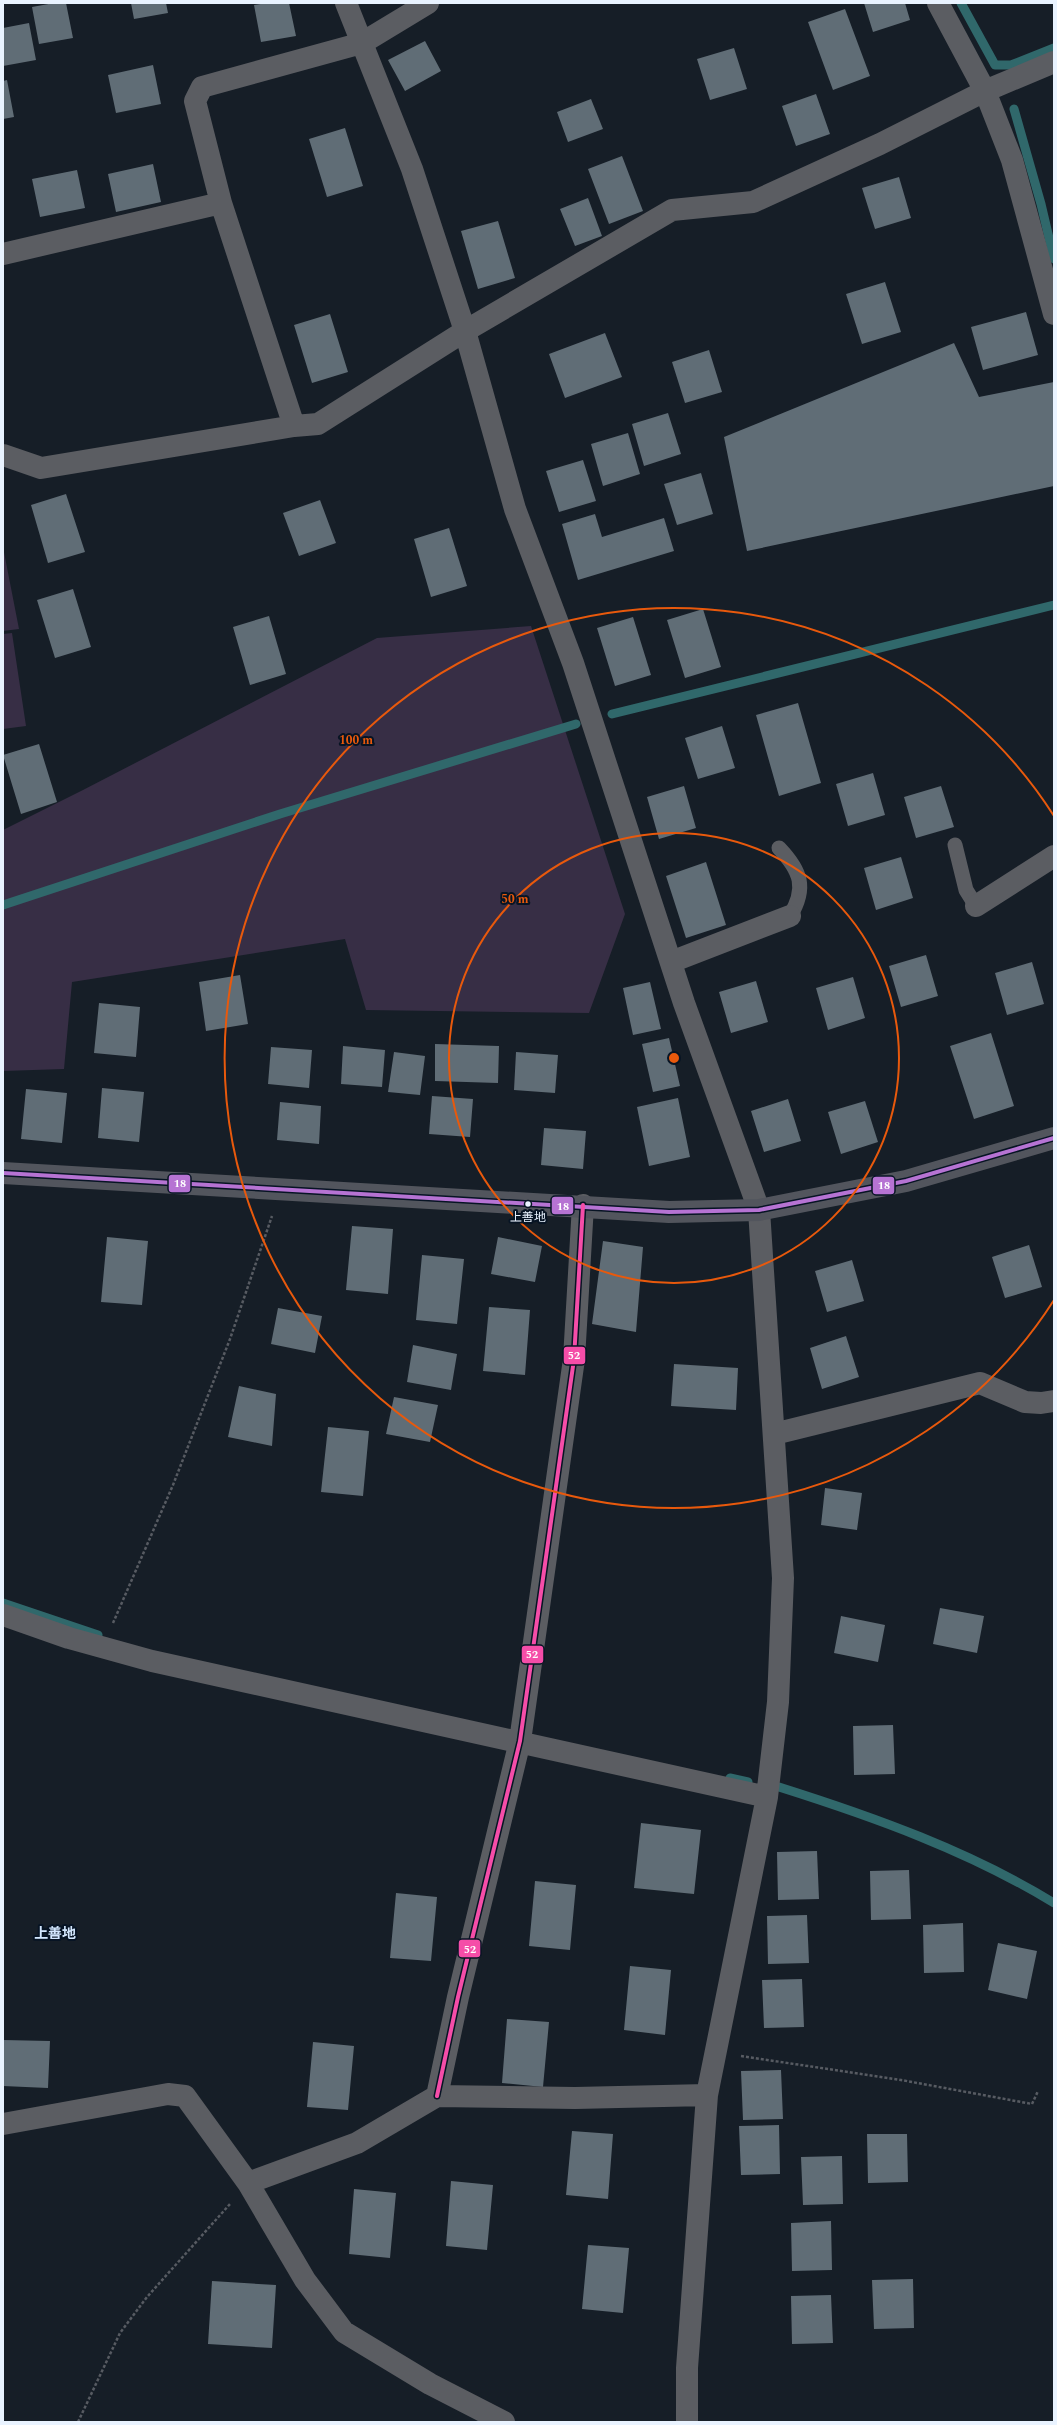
<svg xmlns="http://www.w3.org/2000/svg" width="1057" height="2425" viewBox="0 0 1057 2425" font-family="Spectral,'Noto Sans JP',serif">
	<style>
		.green { fill: #372e45 }
		.lines { fill: none; stroke-linecap: round; stroke-linejoin: round }
		.stream { stroke: #30686b; stroke-width: 9 }
		.building { fill: #606d76 }
		.path { stroke: #575b62; stroke-width: 2.5; stroke-dasharray: 3 2; stroke-linecap: butt }
		.lane { stroke: #5b5d62; stroke-width: 15 }
		.street { stroke: #5b5d62; stroke-width: 22 }
		.secondary { stroke: #52555d; stroke-width: 22 }
		.bus-1-casing { stroke: #071424; stroke-width: 7 }
		.bus-2-casing { stroke: #071424; stroke-width: 7 }
		.bus-1 { stroke: #b673d3; stroke-width: 4 }
		.bus-2 { stroke: #f54da8; stroke-width: 4 }
		.ring { fill: none; stroke: #e8590c; stroke-width: 2 }
		.bus-dot { fill: #e9f3ff; stroke: #071424; stroke-width: 1.5 }
		.labels { text-anchor: middle; dominant-baseline: central; stroke-width: 4; stroke-linejoin: round; paint-order: stroke }
		.bus-label { font-size: 12px; fill: #e9f3ff; stroke: #071424 }
		.neighbourhood-label { font-size: 14px; font-weight: bold; fill: #d3e7fe; stroke: #071424 }
		.centre { fill: #e8590c; stroke: #071424; stroke-width: 2 }
		.ring-label { font-size: 12px; text-anchor: middle; font-weight: bold; fill: #e8590c; stroke: #071424; stroke-width: 4; stroke-linejoin: round; paint-order: stroke }
		.line-badge { stroke: #071424; stroke-width: 1.5 }
		.badge-label { font-size: 11px; text-anchor: middle; font-weight: bold; fill: #fff }
	</style>
	<rect width="100%" height="100%" fill="#161e27"/>
	<path class="green" d="M3,547L19,629L3,631Z
		M531,626L625,914L589,1013L366,1010L345,939L72,982L64,1069L3,1071V830L83,790L377,638Z
		M12,633L26,726L3,729V634Z"/>
	<g class="lines">
		<path class="stream" d="M961,3L995,65H1011L1054,48
			M1014,109L1041,204L1054,259
			M612,714L1054,605
			M3,905L280,814L576,724
			M3,1603L98,1635
			M730,1778L748,1782
			M779,1787C874,1817 969,1851 1054,1903"/>
	</g>
	<path class="building" d="M54,3H66L73,38L39,44L32,7Z
		M131,3H166L168,13L134,19Z
		M267,3H289L296,36L261,42L254,5Z
		M864,3H905L910,20L873,32Z
		M845,9L870,76L833,90L808,22Z
		M29,23L36,60L3,66V28Z
		M425,41L441,71L405,91L388,60Z
		M734,48L747,89L710,100L697,59Z
		M153,65L161,104L116,113L108,75Z
		M7,80L14,117L3,119V81Z
		M816,94L830,134L796,146L782,106Z
		M591,99L603,129L568,142L557,112Z
		M345,128L363,186L327,197L309,139Z
		M622,156L643,211L609,224L588,169Z
		M153,164L161,202L116,212L108,174Z
		M77,170L85,208L40,217L32,179Z
		M899,177L911,218L875,229L862,188Z
		M588,198L602,236L575,246L560,209Z
		M498,221L515,278L478,289L461,231Z
		M885,282L901,332L862,344L846,294Z
		M1026,312L1038,355L983,370L971,327Z
		M330,314L348,372L312,383L294,325Z
		M605,333L622,377L565,398L549,354Z
		M954,343L979,397L1054,382V486L747,551L724,437Z
		M709,350L722,392L685,403L672,362Z
		M668,413L681,454L644,466L632,424Z
		M628,433L640,474L603,486L591,444Z
		M583,460L596,501L559,512L546,471Z
		M701,473L713,514L677,525L664,484Z
		M66,494L85,552L48,563L31,505Z
		M320,500L336,543L299,556L283,513Z
		M595,514L602,537L664,518L674,551L578,580L562,524Z
		M449,528L467,586L431,597L414,539Z
		M73,589L91,647L55,658L37,600Z
		M703,609L721,667L685,678L667,620Z
		M269,616L286,674L250,685L233,627Z
		M633,617L651,675L615,686L597,628Z
		M798,703L821,783L779,796L756,715Z
		M722,726L735,768L698,779L685,738Z
		M39,744L57,802L21,814L3,755Z
		M873,773L885,815L848,826L836,784Z
		M684,786L696,828L659,839L647,797Z
		M941,786L954,827L916,838L904,797Z
		M901,857L913,898L876,910L864,868Z
		M706,862L726,925L686,938L666,876Z
		M926,955L938,996L901,1007L889,966Z
		M1032,962L1044,1004L1007,1015L995,973Z
		M240,975L248,1024L206,1031L199,982Z
		M853,977L865,1018L828,1030L816,988Z
		M756,981L768,1022L731,1033L719,992Z
		M650,982L661,1029L633,1035L623,988Z
		M99,1003L140,1007L136,1057L94,1053Z
		M991,1033L1014,1106L974,1119L950,1046Z
		M669,1038L680,1086L653,1092L642,1044Z
		M435,1044L499,1046L498,1083L435,1081Z
		M343,1046L385,1050L382,1087L341,1084Z
		M271,1047L312,1050L309,1088L268,1084Z
		M394,1052L425,1056L420,1095L388,1092Z
		M516,1052L558,1055L555,1093L514,1090Z
		M102,1088L144,1092L139,1142L98,1138Z
		M26,1089L67,1093L62,1143L21,1139Z
		M432,1096L473,1099L470,1137L429,1134Z
		M678,1098L690,1157L649,1166L637,1107Z
		M788,1099L801,1141L764,1152L751,1111Z
		M865,1101L878,1142L841,1154L828,1112Z
		M280,1102L321,1106L319,1144L277,1140Z
		M544,1128L586,1131L583,1169L541,1165Z
		M352,1226L393,1229L388,1294L346,1290Z
		M107,1237L148,1241L142,1305L101,1302Z
		M498,1237L542,1246L535,1282L491,1274Z
		M603,1241L643,1247L636,1332L592,1324Z
		M1029,1245L1042,1287L1005,1298L992,1257Z
		M422,1255L464,1259L457,1324L416,1320Z
		M852,1260L864,1301L827,1312L815,1271Z
		M489,1307L530,1310L525,1375L483,1371Z
		M278,1308L322,1316L315,1353L271,1344Z
		M846,1336L859,1377L822,1389L810,1348Z
		M413,1345L457,1354L451,1390L407,1382Z
		M674,1364L738,1368L736,1410L671,1406Z
		M239,1386L276,1394L272,1446L228,1437Z
		M394,1397L438,1405L430,1442L386,1434Z
		M328,1427L369,1431L363,1496L321,1492Z
		M825,1488L862,1493L857,1530L821,1525Z
		M940,1608L984,1616L977,1653L933,1644Z
		M841,1616L885,1625L878,1662L834,1653Z
		M893,1725L895,1774L854,1775L853,1726Z
		M641,1823L701,1830L694,1894L634,1888Z
		M817,1851L819,1899L778,1900L777,1852Z
		M909,1870L911,1919L871,1920L870,1871Z
		M535,1881L576,1885L570,1950L529,1946Z
		M396,1893L437,1897L431,1961L390,1958Z
		M807,1915L809,1963L768,1964L767,1916Z
		M963,1923L964,1972L924,1973L923,1925Z
		M998,1943L1037,1951L1027,1999L988,1990Z
		M630,1966L671,1970L665,2035L624,2030Z
		M802,1979L804,2027L764,2028L762,1980Z
		M507,2019L549,2022L543,2087L502,2083Z
		M3,2040L50,2041L48,2088L3,2086Z
		M313,2042L354,2046L348,2110L307,2107Z
		M781,2070L783,2119L743,2120L741,2071Z
		M779,2125L780,2174L741,2175L739,2126Z
		M572,2131L613,2134L608,2199L566,2195Z
		M867,2134H907L908,2182L868,2183Z
		M842,2156L843,2204L803,2205L801,2157Z
		M451,2181L493,2185L487,2250L446,2246Z
		M354,2189L396,2193L390,2258L349,2254Z
		M831,2221L832,2270L792,2271L791,2223Z
		M588,2245L629,2248L623,2313L582,2309Z
		M913,2279L914,2328L874,2329L872,2280Z
		M212,2281L276,2285L272,2348L208,2344Z
		M831,2295L833,2343L792,2344L791,2296Z"/>
	<g class="lines">
		<path class="path" d="M113,1623L173,1485L230,1339L272,1216
			M741,2056L901,2080L1032,2104L1038,2091
			M78,2422L120,2333L147,2297L230,2204"/>
		<path class="lane" d="M955,845L966,890L976,906
			M779,848C801,871 807,888 790,916"/>
		<path class="street" d="M346,3L412,169L465,331L515,509L573,663L684,1003L759,1210L783,1578L778,1702L767,1797L707,2095L687,2368V2422
			M938,3L985,91L1012,160L1054,314
			M221,203L195,101L202,87L362,43L428,3
			M3,254L221,203L294,426
			M3,455L41,468L294,426L318,424L465,331L672,210L753,202L880,144L985,91L1054,62
			M976,906L1054,856
			M671,962L790,916
			M774,1434L980,1383L1025,1402L1041,1403L1054,1401
			M3,1615L69,1638L152,1661L767,1797
			M437,2096L458,1997L520,1741L574,1359L583,1205
			M3,2124L168,2094L185,2096L248,2183L305,2280L344,2332L430,2384L504,2422
			M248,2183L357,2143L437,2096L575,2098L707,2095"/>
		<path class="secondary" d="M3,1173L669,1212L759,1210L906,1181L1054,1138"/>
		<g class="bus-1-casing">
			<path id="bus-1" d="M3,1173L669,1212L759,1210L906,1181L1054,1138"/>
		</g>
		<g class="bus-2-casing">
			<path id="bus-2" d="M437,2096L458,1997L520,1741L574,1359L583,1205"/>
		</g>
		<use href="#bus-1" class="bus-1"/>
		<use href="#bus-2" class="bus-2"/>
	</g>
	<g class="ring">
		<circle cx="674" cy="1058" r="225"/>
		<path d="M1054 1300A450 450 0 1 1 1054 816"/>
	</g>
	<circle class="bus-dot" cx="528" cy="1204" r="3.5"/>
	<g class="labels">
		<g class="bus-label">
			<text x="528" y="1217">上善地</text>
		</g>
		<g class="neighbourhood-label">
			<text x="55" y="1933">上善地</text>
		</g>
	</g>
	<circle cx="674" cy="1058" r="6" class="centre"/>
	<g class="ring-label">
		<text x="356" y="744">100 m</text>
		<text x="515" y="903">50 m</text>
	</g>
	<g class="line-badge">
		<rect x="168" y="1174" width="23" height="19" rx="4" fill="#b673d3"/>
		<rect x="872" y="1176" width="23" height="19" rx="4" fill="#b673d3"/>
		<rect x="551" y="1196" width="23" height="19" rx="4" fill="#b673d3"/>
		<rect x="563" y="1346" width="23" height="19" rx="4" fill="#f54da8"/>
		<rect x="521" y="1645" width="23" height="19" rx="4" fill="#f54da8"/>
		<rect x="458" y="1939" width="23" height="19" rx="4" fill="#f54da8"/>
	</g>
	<g class="badge-label">
		<text x="180" y="1187">18</text>
		<text x="884" y="1189">18</text>
		<text x="563" y="1210">18</text>
		<text x="574" y="1359">52</text>
		<text x="532" y="1658">52</text>
		<text x="470" y="1953">52</text>
	</g>
	<rect width="1057" height="2425" fill="none" stroke="#e9f3ff" stroke-width="8"/>
</svg>
